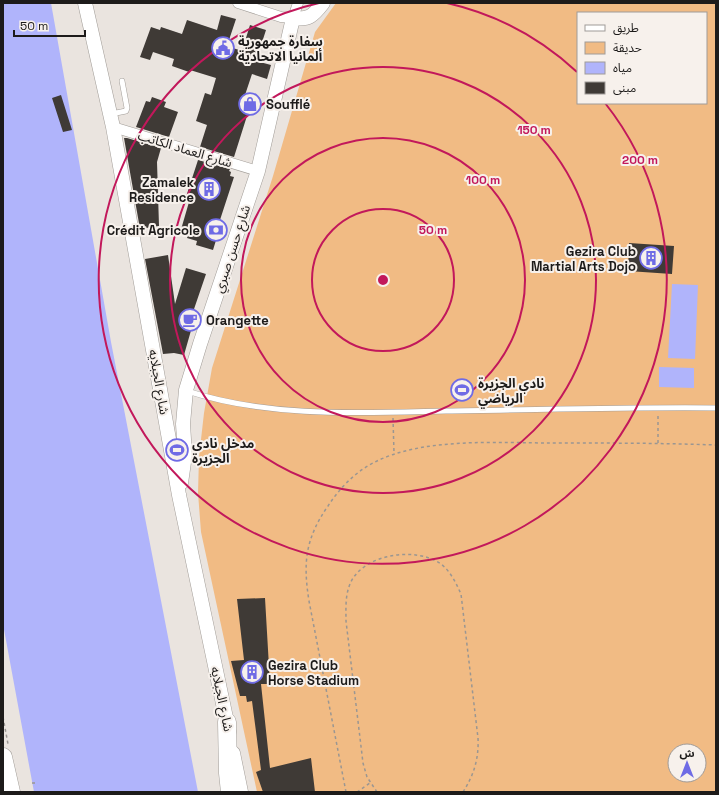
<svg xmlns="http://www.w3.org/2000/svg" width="719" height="795" viewBox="0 0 719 795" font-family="'Space Grotesk','Noto Sans Arabic',sans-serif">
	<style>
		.green { fill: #f1bb84; fill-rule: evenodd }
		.water { fill: #b0b4fb }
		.building { fill: #3f3a36 }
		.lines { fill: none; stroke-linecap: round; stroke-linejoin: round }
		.lane-casing { stroke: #a29d98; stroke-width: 6 }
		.street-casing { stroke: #a29d98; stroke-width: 11 }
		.secondary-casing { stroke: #a29d98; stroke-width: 15 }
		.highway-casing { stroke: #a29d98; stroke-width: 19 }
		.path { stroke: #9a9692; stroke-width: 1.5; stroke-dasharray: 3 3; stroke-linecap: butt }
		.lane { stroke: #fff; stroke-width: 5 }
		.street { stroke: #fff; stroke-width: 10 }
		.secondary { stroke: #fff; stroke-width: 14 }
		.highway { stroke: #fff; stroke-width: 18 }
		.ring { fill: none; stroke: #c2185b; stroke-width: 2 }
		.labels { text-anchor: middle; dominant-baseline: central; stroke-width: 4; stroke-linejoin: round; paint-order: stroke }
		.poi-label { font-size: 13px; font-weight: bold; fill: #1d1b1a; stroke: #f7f1ec; text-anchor: start }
		.street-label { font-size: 13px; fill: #1d1b1a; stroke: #f7f1ec }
		.centre { fill: #c2185b; stroke: #f7f1ec; stroke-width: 2 }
		.ring-label { font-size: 12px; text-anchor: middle; font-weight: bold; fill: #c2185b; stroke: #f7f1ec; stroke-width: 4; stroke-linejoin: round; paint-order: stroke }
	</style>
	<rect width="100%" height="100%" fill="#eae4df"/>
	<path class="green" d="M336,3H716V792H257L201,532L198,493L199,457L204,413L212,368L273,176L315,32ZM578,13H706V103H578ZM675,751H699V775H675Z"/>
	<path class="water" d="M3,3H51L111,342L198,792H34L3,624Z
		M672,284L698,285L695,359L668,358Z
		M659,367L694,368V388L659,387Z"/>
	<path class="building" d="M221,15L236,19L227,46L242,51L250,25L266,30L256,61L271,65L267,79L252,74L244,98L252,100L234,157L200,147L207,125L196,121L205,93L211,95L216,78L190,70L189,72L172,66L174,59L153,52L150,60L140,57L151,27L160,30L161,27L182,34L187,20L217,30Z
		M61,95L72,130L63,132L52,98Z
		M152,97L166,102L164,107L178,112L169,137L136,127L146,101L150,102Z
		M124,138H127L161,148L157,162L159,226L140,229Z
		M198,160L230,169L229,171L231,172L230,176L234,177L219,223L221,224L213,250L196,245L197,241L187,238L188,235L180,233L189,202L185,200Z
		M629,243L674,246L672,274L628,271Z
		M168,255L175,304L186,268L206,274L193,312L196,313L184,355L174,353L163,354L145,259Z
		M265,598L270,684H261L270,768L311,758L315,792H263L256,772L261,770L252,701L247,702L246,696H240L231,661L244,660L237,599Z"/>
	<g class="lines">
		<g class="lane-casing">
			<path id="lane" d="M111,114L126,111L127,108L122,81
				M187,391C270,418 360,413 446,411C536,410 626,407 716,408"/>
		</g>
		<g class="street-casing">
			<path id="street" d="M238,3L281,17L293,18L298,3
				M113,127L258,171"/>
		</g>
		<g class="secondary-casing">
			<path id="secondary" d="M85,3L113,127L179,495L229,732
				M181,483L185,455L183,424L186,390L200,344L258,171L293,18C309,20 313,16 323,3
				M233,753L241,792"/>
		</g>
		<g class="highway-casing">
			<path id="highway" d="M227,722L228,773L230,792
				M3,757L11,792"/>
		</g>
		<path class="path" d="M393,418L394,453
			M658,443V415
			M3,717L8,744
			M32,783H38
			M346,792L309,601C303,563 305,539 328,506C339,489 354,473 373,463C422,437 498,443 552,443C607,443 661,443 716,445
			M357,792L370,783
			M377,792L367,777L363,763L346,621C346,609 345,596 350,584C362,554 416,546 441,564C451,572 456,583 461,594L478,738C479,758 474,775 463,792"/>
		<use href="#lane" class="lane"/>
		<use href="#street" class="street"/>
		<use href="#secondary" class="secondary"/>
		<use href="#highway" class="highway"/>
	</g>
	<g class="ring">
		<circle cx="383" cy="280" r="71"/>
		<circle cx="383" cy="280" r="142"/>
		<circle cx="383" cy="280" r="213"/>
		<path d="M447 3A284 284 0 0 1 577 72M605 103A284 284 0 1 1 319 3"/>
	</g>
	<defs>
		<g id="civic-ring" transform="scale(1.15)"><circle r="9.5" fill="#f7f1ec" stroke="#6f6be5" stroke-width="1.5"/><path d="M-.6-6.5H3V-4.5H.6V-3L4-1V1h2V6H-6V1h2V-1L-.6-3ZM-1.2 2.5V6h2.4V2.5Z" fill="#6f6be5"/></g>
		<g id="shop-ring" transform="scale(1.15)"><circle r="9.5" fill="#f7f1ec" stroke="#6f6be5" stroke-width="1.5"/><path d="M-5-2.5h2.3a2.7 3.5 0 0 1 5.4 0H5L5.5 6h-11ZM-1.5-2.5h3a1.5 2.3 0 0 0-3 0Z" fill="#6f6be5"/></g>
		<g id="building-ring" transform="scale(1.15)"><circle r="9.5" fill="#f7f1ec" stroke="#6f6be5" stroke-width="1.5"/><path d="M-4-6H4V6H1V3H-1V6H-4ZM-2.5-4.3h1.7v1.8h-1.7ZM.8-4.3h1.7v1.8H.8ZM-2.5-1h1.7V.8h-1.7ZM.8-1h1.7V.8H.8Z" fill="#6f6be5"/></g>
		<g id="bank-ring" transform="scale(1.15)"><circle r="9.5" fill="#f7f1ec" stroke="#6f6be5" stroke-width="1.5"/><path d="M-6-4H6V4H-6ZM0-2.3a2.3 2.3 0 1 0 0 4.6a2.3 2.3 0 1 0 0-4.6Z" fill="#6f6be5"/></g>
		<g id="cafe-ring" transform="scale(1.15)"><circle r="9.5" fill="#f7f1ec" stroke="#6f6be5" stroke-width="1.5"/><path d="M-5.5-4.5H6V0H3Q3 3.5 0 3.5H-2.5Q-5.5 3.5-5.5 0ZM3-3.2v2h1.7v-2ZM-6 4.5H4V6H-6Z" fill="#6f6be5"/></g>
		<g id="stadium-ring" transform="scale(1.15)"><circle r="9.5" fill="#f7f1ec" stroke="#6f6be5" stroke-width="1.5"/><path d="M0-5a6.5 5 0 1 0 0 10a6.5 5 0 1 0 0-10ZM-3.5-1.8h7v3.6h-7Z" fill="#6f6be5"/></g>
	</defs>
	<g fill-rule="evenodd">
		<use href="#civic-ring" x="223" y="48"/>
		<use href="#shop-ring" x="250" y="104"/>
		<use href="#building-ring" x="209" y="189"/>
		<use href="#bank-ring" x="216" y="230"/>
		<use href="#building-ring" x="651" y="258"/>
		<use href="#cafe-ring" x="190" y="320"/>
		<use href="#stadium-ring" x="462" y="390"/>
		<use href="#stadium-ring" x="177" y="450"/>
		<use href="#building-ring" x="252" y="672"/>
	</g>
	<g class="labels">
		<g class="poi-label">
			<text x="238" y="41">سفارة جمهورية<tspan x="238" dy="15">ألمانيا الاتحادية</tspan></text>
			<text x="266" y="104">Soufflé</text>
			<text x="194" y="182" text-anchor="end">Zamalek<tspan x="194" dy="15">Residence</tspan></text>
			<text x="200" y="230" text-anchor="end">Crédit Agricole</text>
			<text x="636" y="251" text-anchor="end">Gezira Club<tspan x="636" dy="15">Martial Arts Dojo</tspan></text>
			<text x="206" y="320">Orangette</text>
			<text x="478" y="383">نادي الجزيرة<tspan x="478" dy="15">الرياضي</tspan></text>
			<text x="192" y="443">مدخل نادى<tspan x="192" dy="15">الجزيرة</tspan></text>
			<text x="268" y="665">Gezira Club<tspan x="268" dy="15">Horse Stadium</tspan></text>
		</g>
		<g class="street-label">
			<text transform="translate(185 149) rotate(17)">شارع العماد الكاتب</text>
			<text transform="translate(232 249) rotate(-72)">شارع حسن صبري</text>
			<text transform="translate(159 382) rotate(80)">شارع الجبلايه</text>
			<text transform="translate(222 699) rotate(78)">شارع الجبلايه</text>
		</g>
	</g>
	<circle cx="383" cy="280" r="6" class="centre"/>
	<g class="ring-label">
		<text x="534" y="134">150 m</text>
		<text x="640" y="164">200 m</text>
		<text x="483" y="184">100 m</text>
		<text x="433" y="234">50 m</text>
	</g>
	<rect width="719" height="795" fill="none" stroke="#1d1b1a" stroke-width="8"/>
	<rect x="577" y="12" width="130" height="92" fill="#f7f1ec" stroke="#a09b98"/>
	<rect x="585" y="25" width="20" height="6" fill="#ffffff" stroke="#a09b98"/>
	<text x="613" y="32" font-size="12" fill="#1d1b1a">طريق</text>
	<rect x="585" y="42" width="20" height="12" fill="#f1bb84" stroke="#a09b98"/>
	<text x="613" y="52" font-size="12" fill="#1d1b1a">حديقة</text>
	<rect x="585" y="62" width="20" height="12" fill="#b0b4fb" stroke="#a09b98"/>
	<text x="613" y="72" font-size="12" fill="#1d1b1a">مياه</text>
	<rect x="585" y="82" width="20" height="12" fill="#3f3a36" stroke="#a09b98"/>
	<text x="613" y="92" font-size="12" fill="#1d1b1a">مبنى</text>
	<g transform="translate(687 763)"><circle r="19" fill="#f7f1ec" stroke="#a09b98"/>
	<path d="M0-3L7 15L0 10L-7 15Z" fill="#6f6be5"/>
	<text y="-6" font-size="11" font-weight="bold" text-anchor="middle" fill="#1d1b1a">ش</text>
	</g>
	<path d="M14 30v6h71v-6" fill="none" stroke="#1d1b1a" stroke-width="2"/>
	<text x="20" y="30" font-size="12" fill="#1d1b1a" stroke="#f7f1ec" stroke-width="3" paint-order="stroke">50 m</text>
</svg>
